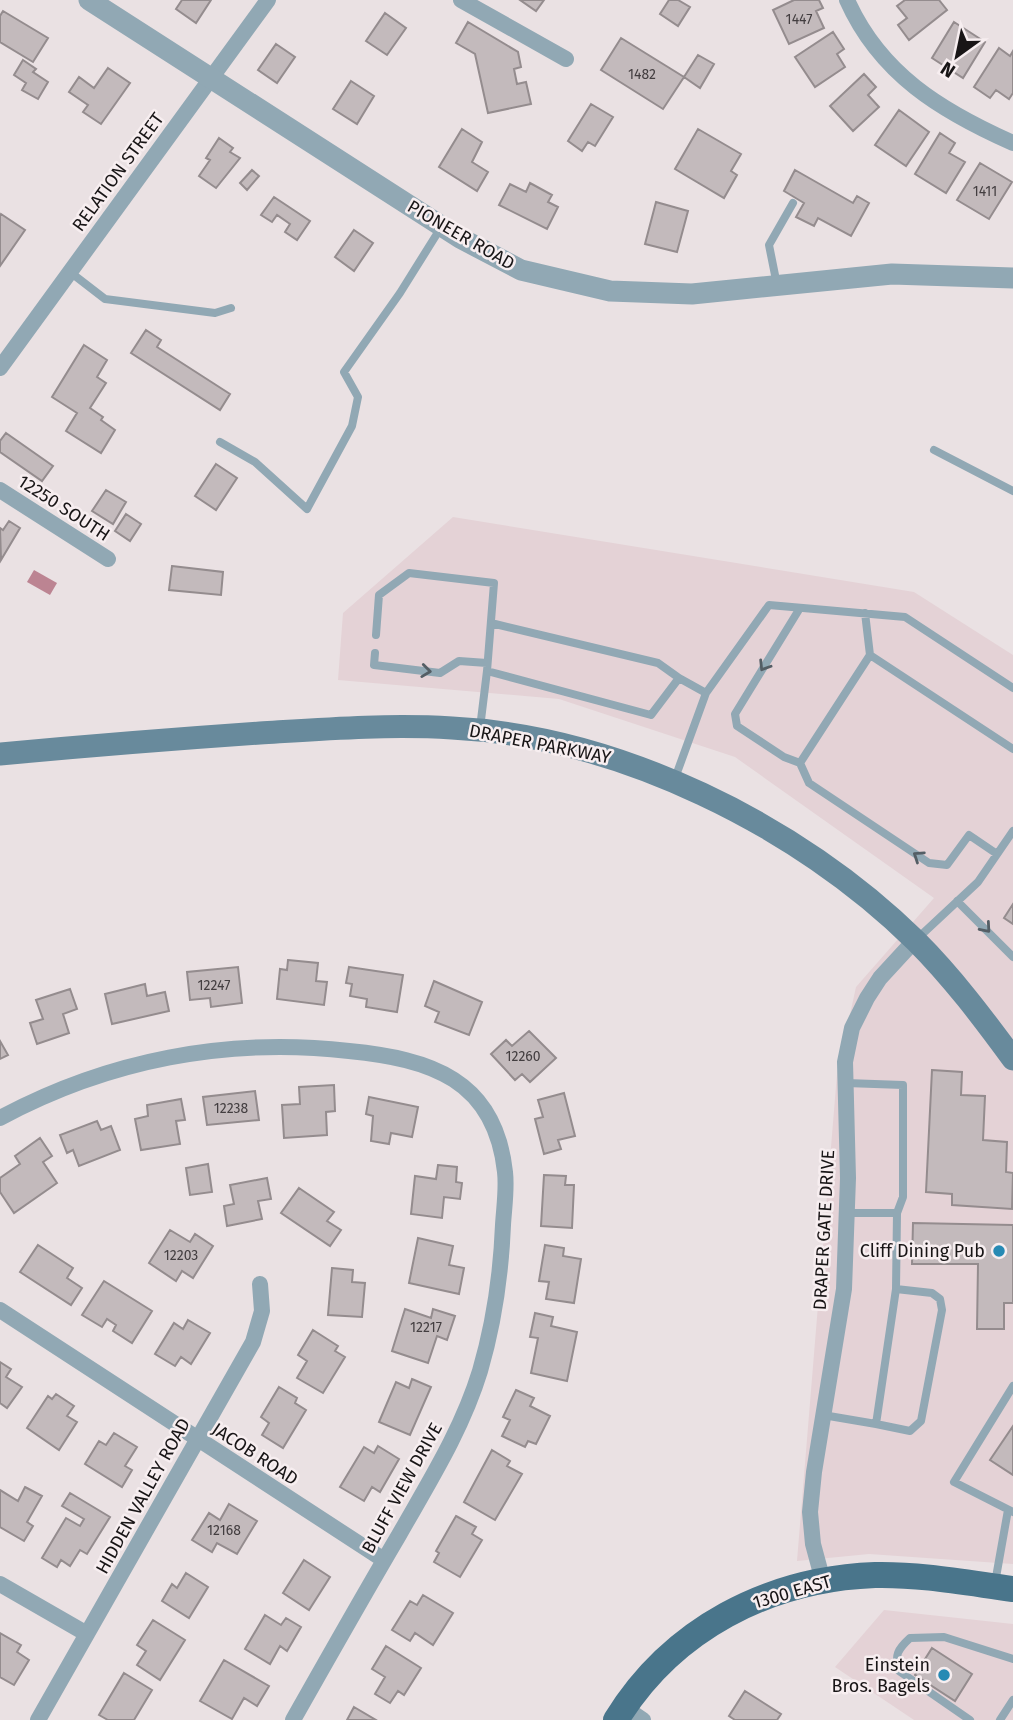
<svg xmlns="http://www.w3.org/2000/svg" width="1013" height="1720" viewBox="0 0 1013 1720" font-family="'Fira Sans',sans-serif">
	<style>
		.built { fill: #e4d2d6 }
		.water { fill: #bc8492 }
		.building { fill: #c3babc; stroke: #948c8e; stroke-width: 2 }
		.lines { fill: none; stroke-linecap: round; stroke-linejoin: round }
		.service { stroke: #91a8b4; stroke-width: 8 }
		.minor { stroke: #91a8b4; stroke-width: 16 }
		.tertiary { stroke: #91a8b4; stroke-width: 21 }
		.secondary { stroke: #688a9c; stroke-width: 23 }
		.primary { stroke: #49758b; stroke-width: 26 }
		.oneway { stroke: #545e65 }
		.poi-dot { fill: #278ab4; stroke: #f7eef0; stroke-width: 2.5 }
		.labels { text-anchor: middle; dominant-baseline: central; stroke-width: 5; stroke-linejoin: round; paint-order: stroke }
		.number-label { font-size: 14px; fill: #433e40 }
		.street-label { font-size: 18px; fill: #181516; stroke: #f7eef0 }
		.poi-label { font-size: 18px; fill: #181516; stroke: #f7eef0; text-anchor: end }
	</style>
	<rect width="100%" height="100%" fill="#eae1e3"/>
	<path class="built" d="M453,517L914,592L1013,655V1564L869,1554L797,1561L837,1074L856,987L934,898L735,757L559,699L338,680L343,613Z
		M884,1610L1013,1624V1720H914L835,1667Z"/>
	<path class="water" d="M34,570L57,583L50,595L27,582Z"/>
	<path class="building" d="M182,0H211L196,23L176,9Z
		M520,0H544L536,11Z
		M669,0H678L690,7L678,26L660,14Z
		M794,0H819L823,8L816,11L824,28L789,44L773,10Z
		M905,0H939L947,10L909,40L898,25L907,18L897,6Z
		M3,11L48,38L33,62L0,42V16Z
		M385,13L406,28L387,55L366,41Z
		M468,22L518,52L521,67L514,69L517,84L526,82L531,104L488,113L475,54L456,43Z
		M954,22L985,42L963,78L932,58Z
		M833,32L844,49L837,54L845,67L815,87L795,57Z
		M621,38L684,77L663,109L601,70Z
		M276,44L295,57L277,83L258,70Z
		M999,48L1010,56L1013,51V93L1009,99L996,90L990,98L974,87Z
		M698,55L714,64L700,88L684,77Z
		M23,60L36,69L33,72L48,82L38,99L22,90L26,83L14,75Z
		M108,68L130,83L101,124L83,112L88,105L69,92L79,77L94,88Z
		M864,74L876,87L868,95L879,107L853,131L830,106Z
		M351,81L374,96L357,124L333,109Z
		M591,104L613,117L595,146L588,142L582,151L568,141Z
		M899,110L929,132L906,166L875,145Z
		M462,129L482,142L472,162L488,172L477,191L439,167Z
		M698,129L741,154L731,171L737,175L724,198L675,169Z
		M940,133L955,143L949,153L965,162L946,193L915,174Z
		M219,138L233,148L230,152L240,158L216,188L199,176L210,160L206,158Z
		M980,163L1012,182L989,219L957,200Z
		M252,170L259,176L247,190L240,183Z
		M795,170L853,203L857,196L869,203L851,236L818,218L814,226L796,217L804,203L784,191Z
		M530,183L552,195L548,202L558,207L547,229L499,205L510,184L526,192Z
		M274,197L310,221L297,240L285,232L290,224L277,215L272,222L261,215Z
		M656,202L688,211L677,252L645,244Z
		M1,214L25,230L0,266V216Z
		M354,230L373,243L354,271L335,257Z
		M146,330L161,340L157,347L230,394L220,410L131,353Z
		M84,345L107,360L97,377L106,383L90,408L103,417L101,420L115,430L101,453L66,431L77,413L52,397Z
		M6,433L53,466L42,481L0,452V441Z
		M216,464L237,478L216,510L195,496Z
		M106,490L126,502L113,524L92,511Z
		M126,514L141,524L130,541L115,531Z
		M9,521L20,528L1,560L0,528L3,530Z
		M172,566L223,572L221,595L169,590Z
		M1013,904V924L1004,918Z
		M288,960L318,963L316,981L327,982L324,1005L277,999L280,969L287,970Z
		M238,967L242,1003L211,1007L210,998L190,1000L187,972Z
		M349,967L403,975L397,1012L366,1007L367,999L350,996L352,984L346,983Z
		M434,981L482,1002L469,1035L435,1022L439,1012L425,1006Z
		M145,984L147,996L165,992L169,1011L112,1024L105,994Z
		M70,989L77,1009L63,1014L69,1033L37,1044L30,1023L43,1019L36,1000Z
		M529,1031L556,1058L530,1082L522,1074L515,1080L491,1054L506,1040L512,1046Z
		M0,1041L8,1055L0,1059Z
		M932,1070L962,1072L961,1095L985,1096L983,1140L1007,1142L1006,1172L1013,1173L1012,1209L952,1205V1194L926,1192Z
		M334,1085L335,1111L326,1112L327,1135L284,1138L282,1105L300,1104L299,1087Z
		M255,1091L259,1120L207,1125L203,1097Z
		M564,1093L575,1136L558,1140L561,1149L544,1154L535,1119L543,1117L538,1100Z
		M369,1097L418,1107L412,1137L391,1133L389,1144L371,1141L373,1116L366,1114Z
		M181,1099L185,1120L176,1121L180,1144L141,1150L135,1119L148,1116L147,1105Z
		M97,1121L101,1130L111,1126L120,1150L79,1166L73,1150L67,1153L60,1135Z
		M40,1138L52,1156L43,1162L57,1183L14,1213L0,1192V1178L20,1164L15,1156Z
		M208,1164L212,1192L190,1195L186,1168Z
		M438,1165L457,1167L456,1182L462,1183L460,1199L444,1197L442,1218L411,1214L415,1176L436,1179Z
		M544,1175L566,1176L565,1185H574L572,1228L541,1226Z
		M267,1178L271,1199L258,1201L262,1219L227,1226L224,1206L234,1204L230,1185Z
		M299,1188L334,1212L327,1221L341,1230L330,1246L281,1213Z
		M913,1223L1013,1225V1303H1004V1329H977L978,1264H912Z
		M170,1230L190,1242L195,1234L213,1246L193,1278L182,1271L176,1281L149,1263Z
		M418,1238L453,1246L449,1265L464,1268L459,1294L409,1283Z
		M38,1245L73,1268L67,1278L82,1288L71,1305L20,1272Z
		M545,1245L564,1248L563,1256L581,1259L574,1303L546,1299L549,1282L539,1281Z
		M332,1268L353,1270L352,1282L365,1283L362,1317L328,1315Z
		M104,1281L152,1311L132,1343L113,1331L116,1325L107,1319L102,1327L82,1315Z
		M405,1309L431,1318L433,1309L455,1316L447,1340L437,1336L428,1363L392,1351Z
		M535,1313L553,1317L551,1326L577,1332L567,1381L531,1373L538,1338L530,1337Z
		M188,1320L210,1333L191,1364L181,1357L175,1366L155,1354L174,1323L183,1329Z
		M313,1330L338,1346L335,1351L345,1357L323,1393L297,1378L307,1361L298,1355Z
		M0,1362L11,1369L6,1377L22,1387L7,1408L0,1403Z
		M412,1379L431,1387L410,1435L379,1422L396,1382L409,1388Z
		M279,1387L297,1398L295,1403L306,1410L283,1448L262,1435L269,1423L261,1417Z
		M516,1390L534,1398L530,1406L550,1416L536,1444L528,1441L525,1447L502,1436L510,1420L503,1417Z
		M56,1394L74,1406L67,1416L77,1422L59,1450L27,1428L48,1396L52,1399Z
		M1013,1426V1475L990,1460Z
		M114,1433L137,1447L125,1466L132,1470L122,1487L85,1464L99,1441L106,1445Z
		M378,1446L399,1459L380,1492L372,1487L364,1501L340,1487L364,1447L374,1453Z
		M492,1450L510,1461L507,1466L522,1474L495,1520L464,1502Z
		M25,1487L42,1496L27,1522L33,1526L24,1541L0,1527V1490L18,1501Z
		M70,1493L110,1517L87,1554L80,1550L70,1566L61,1560L57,1567L42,1558L66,1518L80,1526L84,1519L62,1506Z
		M229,1504L257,1521L237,1554L217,1543L212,1552L192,1540L209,1513L220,1520Z
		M456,1516L476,1527L472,1534L482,1540L460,1577L434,1562L439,1553L436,1551Z
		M304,1560L330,1577L309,1610L283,1593Z
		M186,1573L208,1587L189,1618L162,1601L172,1584L177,1588Z
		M423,1595L453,1613L433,1645L415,1633L410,1641L392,1630L410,1601L417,1605Z
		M265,1615L281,1625L286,1618L301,1627L287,1651L280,1646L270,1664L245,1649Z
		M153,1620L185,1640L160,1680L137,1665L146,1651L137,1645Z
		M0,1633L21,1645L17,1652L29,1660L14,1685L0,1677Z
		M386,1646L421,1668L404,1695L398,1691L390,1703L375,1694L385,1677L372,1669Z
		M932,1648L972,1674L955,1701L915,1675Z
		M224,1660L269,1686L257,1706L244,1698L232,1719L200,1701Z
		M124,1673L152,1690L134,1720H108L99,1715Z
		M745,1691L781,1714L777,1720H735L729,1716Z
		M354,1707L376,1720H347Z"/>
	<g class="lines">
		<path class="service" d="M70,272L105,299L215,313L231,308
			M777,285L769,245L793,203
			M220,442L255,462L307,509L352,426L358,397L344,372L400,293L440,229
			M934,450L1013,491
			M800,608L735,714L737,726L784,757L800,763L809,783L929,863L947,865L969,835L997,854
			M491,623L658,663L679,678
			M376,635L379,595L409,573L494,583L487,671
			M375,653L374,665L440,673L459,661L487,663
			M870,655L1013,749
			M480,728L487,671L651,715L679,678L706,693
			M800,763L870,655L865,613
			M674,781L706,693L769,605L905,617L1013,688
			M957,901L1013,957
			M918,938L978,882L1013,831
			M846,1083L903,1085V1197L897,1213
			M1013,1386L954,1482L1013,1512
			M823,1415L876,1424L896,1289L897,1213H847
			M876,1424L910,1431L921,1421L942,1310L940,1299L932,1293L896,1289
			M995,1583L1008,1510
			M970,1720L899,1671C894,1655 898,1649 910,1638L944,1637L1013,1659
			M1000,1720L1013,1700"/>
		<path class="minor" d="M461,0L566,59
			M847,0C880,74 941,111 1013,143
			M0,368L268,0
			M0,490L108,559
			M0,1118C108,1060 227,1037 349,1051C430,1059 495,1079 505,1172C507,1189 504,1208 503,1225C501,1274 494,1323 480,1371C462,1430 429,1482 399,1535C363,1596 328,1658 293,1720
			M0,1310L384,1560
			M823,1581L813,1544L810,1512L814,1472L844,1289L848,1178L845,1062L852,1028L867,998L880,978L915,940
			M0,1584L87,1634
			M624,1707L643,1720
			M38,1720L253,1342L262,1311L260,1284"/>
		<path class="tertiary" d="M89,0L460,238L521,270L610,291L692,294L892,274L1013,278"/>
		<path class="secondary" d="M0,754C87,746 173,739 260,733C324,729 388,724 452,728C617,736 799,825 916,941C952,977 983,1018 1013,1059"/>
		<path class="primary" d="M616,1720C672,1629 768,1579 875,1575C921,1574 968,1583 1013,1589"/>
	</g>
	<defs><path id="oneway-chevron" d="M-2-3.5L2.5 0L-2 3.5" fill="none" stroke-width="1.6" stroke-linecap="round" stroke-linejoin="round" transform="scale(1.75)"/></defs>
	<g class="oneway">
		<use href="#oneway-chevron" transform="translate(764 666) rotate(122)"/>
		<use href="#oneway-chevron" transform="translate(426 671) rotate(7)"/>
		<use href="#oneway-chevron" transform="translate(918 856) rotate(-146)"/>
		<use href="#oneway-chevron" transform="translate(986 928) rotate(49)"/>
	</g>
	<g class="poi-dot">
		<circle cx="999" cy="1251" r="7"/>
		<circle cx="944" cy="1675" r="7"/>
	</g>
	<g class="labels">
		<g class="number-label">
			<text x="799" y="19">1447</text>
			<text x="642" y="74">1482</text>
			<text x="985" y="191">1411</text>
			<text x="214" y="985">12247</text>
			<text x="523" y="1056">12260</text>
			<text x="231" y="1108">12238</text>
			<text x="181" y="1255">12203</text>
			<text x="426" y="1327">12217</text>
			<text x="224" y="1530">12168</text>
		</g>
		<g class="street-label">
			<text transform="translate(118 172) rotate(-54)">RELATION STREET</text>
			<text transform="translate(461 235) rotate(30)">PIONEER ROAD</text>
			<text transform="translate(64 508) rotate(33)">12250 SOUTH</text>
			<text transform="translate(540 744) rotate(11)">DRAPER PARKWAY</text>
			<text transform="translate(824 1230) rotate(-87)">DRAPER GATE DRIVE</text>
			<text transform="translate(255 1454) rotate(33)">JACOB ROAD</text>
			<text transform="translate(402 1488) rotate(-61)">BLUFF VIEW DRIVE</text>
			<text transform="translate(143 1496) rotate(-61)">HIDDEN VALLEY ROAD</text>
			<text transform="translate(792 1592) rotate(-16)">1300 EAST</text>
		</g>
		<g class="poi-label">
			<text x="985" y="1251">Cliff Dining Pub</text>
			<text x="930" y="1665">Einstein<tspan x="930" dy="21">Bros. Bagels</tspan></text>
		</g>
	</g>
	<g transform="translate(957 56) rotate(213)" stroke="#f7eef0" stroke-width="5" paint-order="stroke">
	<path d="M0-5L12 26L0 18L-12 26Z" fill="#181516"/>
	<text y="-10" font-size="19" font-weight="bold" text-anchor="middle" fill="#181516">N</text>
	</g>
</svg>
